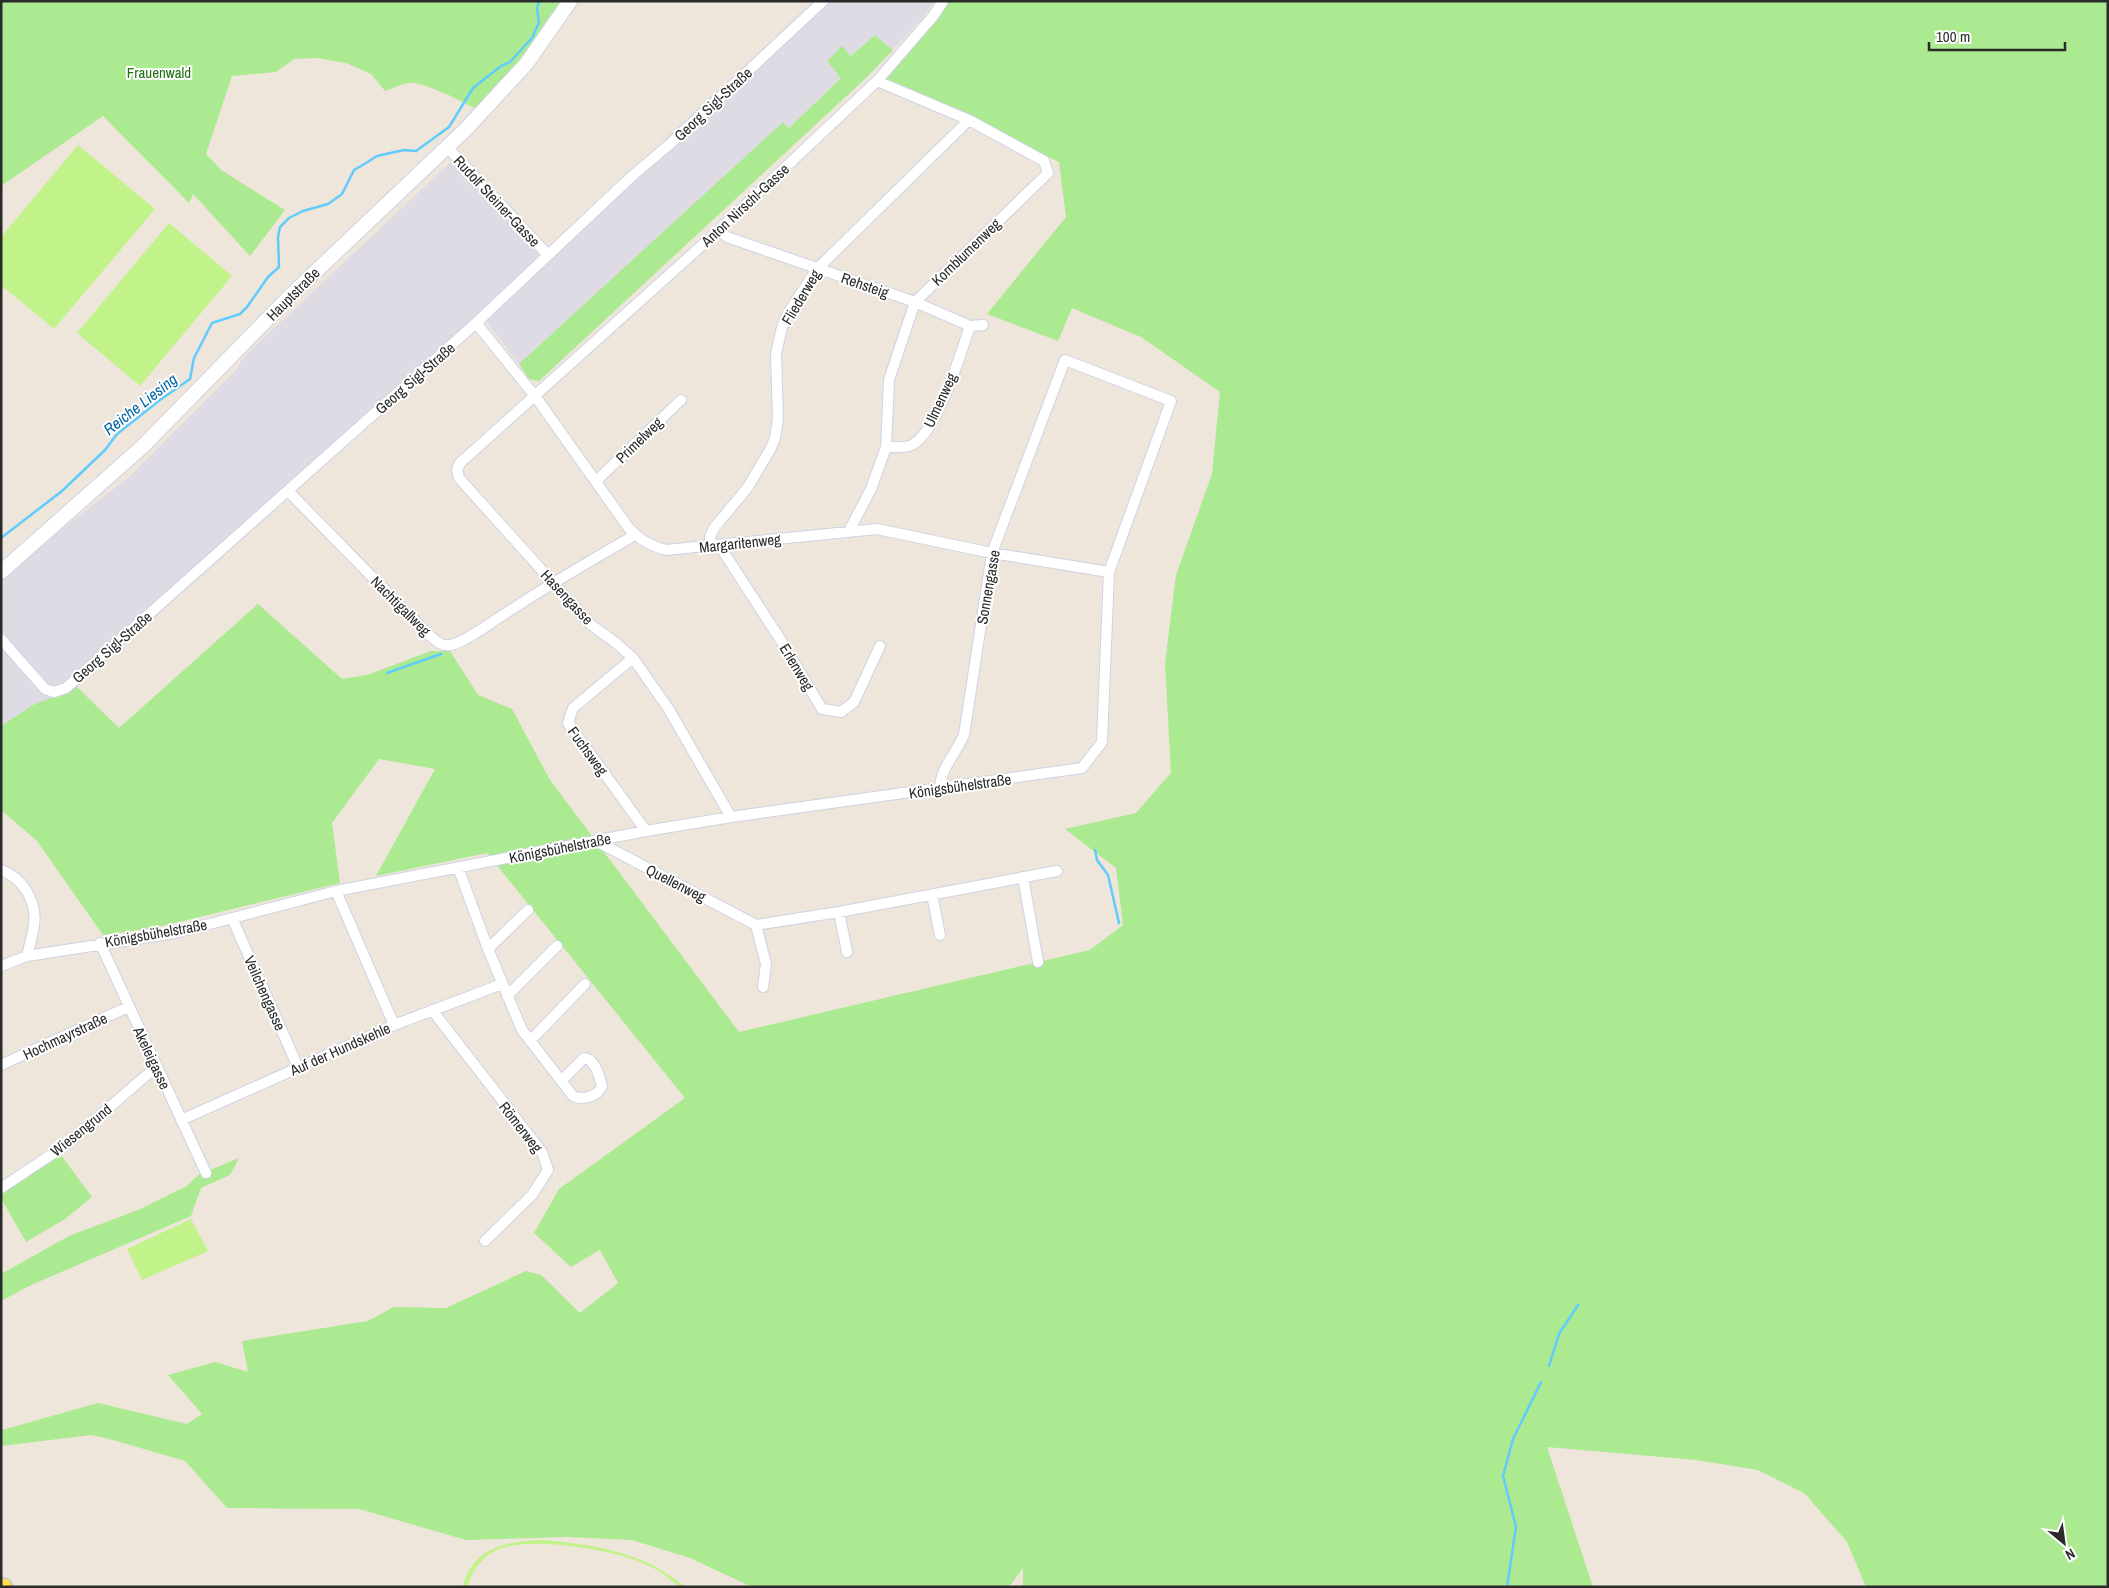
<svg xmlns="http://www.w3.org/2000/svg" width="2109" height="1588" viewBox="0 0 2109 1588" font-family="'Archivo Narrow',sans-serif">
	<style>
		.industrial { fill: #dfdbe5 }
		.green { fill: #abea90 }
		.pitch { fill: #c2f38b }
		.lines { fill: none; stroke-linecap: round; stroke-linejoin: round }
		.stream { stroke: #61ccfc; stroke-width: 2.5 }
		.street-casing { stroke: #cfd2e5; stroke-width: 12 }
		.secondary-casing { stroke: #cfd2e5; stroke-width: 16 }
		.primary-casing { stroke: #c8c8c8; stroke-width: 19 }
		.street { stroke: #fff; stroke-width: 10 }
		.secondary { stroke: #fff; stroke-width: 14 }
		.primary { stroke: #ffdd4e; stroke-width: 16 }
		.labels { text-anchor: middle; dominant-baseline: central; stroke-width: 4; stroke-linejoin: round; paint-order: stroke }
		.park-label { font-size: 15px; fill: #216f12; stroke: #fff }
		.street-label { font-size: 15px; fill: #2a2a2a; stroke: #fff }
		.water-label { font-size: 16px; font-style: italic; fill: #0067a8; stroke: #fff }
	</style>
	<rect width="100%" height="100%" fill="#eee6da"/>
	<path class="industrial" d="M814,1H934L924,16L893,50L875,35L851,56L842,47L827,61L841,77L789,128L783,123L519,364L486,321L77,687L29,707L1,726V581L46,541L128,478L238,368L240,362L253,348L453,160L540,256Z"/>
	<path class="green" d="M1,1H562L524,59L476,109C461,101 423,81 407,83C400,84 392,89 385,91L371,74L346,63L317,58L294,59L276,72L232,76L206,154L221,170L285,210L250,256L193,194L189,203L103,116L1,186Z
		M947,1H2108V1587H1866L1847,1542L1804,1493L1758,1470L1696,1460L1547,1447L1593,1587H1023V1568L1009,1587H752L690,1558L632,1540L567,1537L466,1540L359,1509L227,1508L185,1461L106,1438L91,1435L1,1446L2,1430L98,1403L187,1424L202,1414L168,1375L215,1362L248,1372L242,1341L368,1321L394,1307L446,1308L526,1271L541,1275L580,1313L618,1283L600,1250L571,1267L534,1233L559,1189L685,1098L487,853L376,876L435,769L379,759L332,823L340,883L154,928L103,935L37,841L1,810V726L33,705L77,687L119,728L258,604L342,679L367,675L431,651H450L478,695L512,709L550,780L739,1032L1090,950L1123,925L1116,868L1065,829L1136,813L1171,773L1165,664L1176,575L1212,474L1220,392L1141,337L1072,308L1058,341L987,314L1066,217L1059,162L885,78Z
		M875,35L893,50L866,78L539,381L529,379L519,364L783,122L789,128L841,78L827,61L842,46L851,56Z
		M61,1155L92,1197L65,1219L26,1242L1,1198V1194Z
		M239,1158L230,1175L201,1188L191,1216L29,1286L1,1301V1274L69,1236L138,1210L187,1186L198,1175Z"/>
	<path class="pitch" d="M78,145L155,209L54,329L1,285V237Z
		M169,223L232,276L140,386L77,333Z
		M191,1219L208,1251L142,1280L127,1249Z
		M544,1540C595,1545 645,1552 685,1587C676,1587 670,1578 663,1574C654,1568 645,1564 635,1560C603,1549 525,1535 495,1551C481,1558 472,1572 467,1587H463C473,1546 508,1541 544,1540Z"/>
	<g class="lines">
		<path class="stream" d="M1,538L62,491L105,450L117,434L160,400L190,379L194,358L212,323L240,314L247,307L268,277L279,267L278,237L280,227L289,218L303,211L328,204L342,194L354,170L366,163L377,156L404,150L416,151L449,127L473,88L501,66L510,62L532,38L539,22L537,9L539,1
			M387,673L441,654
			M1095,850L1097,860L1108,875L1119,923
			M1549,1366L1559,1334L1578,1305
			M1507,1587L1516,1527L1503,1476L1513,1439L1541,1382"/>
		<g class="street-casing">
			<path id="street" d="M447,147L548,255
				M719,230L727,237L915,302L970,326L983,325
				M476,323L535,396L628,527C638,539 651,546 666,550L877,529L992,553L1109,572
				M886,447C893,447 902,448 909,446C936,438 961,352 970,326
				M596,481L681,400
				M288,491L428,634C435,640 441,647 451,645C467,642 501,615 517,606C555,581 595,558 635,535
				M849,531L871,489L886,447L889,380L915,302L1048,173L1044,161L969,120L877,81
				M719,545L780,639L822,709L841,712L854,702L880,646
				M711,546L710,537L714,528L748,487L771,448L775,438L778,419L776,354L782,327L788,313L817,269L969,120
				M1,639L45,689L54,692L66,688L476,323L631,177L671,143L823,1
				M633,658L573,708L568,723L646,831
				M731,817L668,708L633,658L616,643L590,624L459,478L457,470L460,463L719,230L877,81L934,15L943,1
				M596,841L756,925L839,912L1057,871
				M458,867L488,949L522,1030L573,1096C583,1101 598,1096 602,1086C599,1077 596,1059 584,1058L561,1081
				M1,870C12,874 20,881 26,890C41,915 33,930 27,956
				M1023,877L1038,962
				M336,891L394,1025
				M932,895L940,935
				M839,912L847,952
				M232,918L298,1067
				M756,925L766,964L763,987
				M100,943L206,1173
				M488,949L528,910
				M1,966L27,956L175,933L336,891L646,831L731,817L1082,768L1102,742L1109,572L1171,401L1065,360L992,553L964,735C956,753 940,769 940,789
				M507,996L557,946
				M432,1010L542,1152L548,1170L532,1195L485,1241
				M530,1041L585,984
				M1,1065L128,1007
				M181,1120L394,1025L502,984
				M1,1188L67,1144L156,1067"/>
		</g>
		<g class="secondary-casing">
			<path id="secondary" d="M1,572L142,447L292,294L466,129L527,63L570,1"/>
		</g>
		<g class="primary-casing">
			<path id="primary" d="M1,1586L4,1587"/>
		</g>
		<use href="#street" class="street"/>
		<use href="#secondary" class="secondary"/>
		<use href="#primary" class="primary"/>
	</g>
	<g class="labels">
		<g class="park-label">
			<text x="159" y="72">Frauenwald</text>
		</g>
		<g class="street-label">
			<text transform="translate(713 104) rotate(-43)">Georg Sigl-Straße</text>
			<text transform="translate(497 201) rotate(47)">Rudolf Steiner-Gasse</text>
			<text transform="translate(745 205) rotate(-43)">Anton Nirschl-Gasse</text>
			<text transform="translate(966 252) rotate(-44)">Kornblumenweg</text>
			<text transform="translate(865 285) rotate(19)">Rehsteig</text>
			<text transform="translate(293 294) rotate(-45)">Hauptstraße</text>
			<text transform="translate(801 297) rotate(-59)">Fliederweg</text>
			<text transform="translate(415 378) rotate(-41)">Georg Sigl-Straße</text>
			<text transform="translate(940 400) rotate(-65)">Ulmenweg</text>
			<text transform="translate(639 440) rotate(-44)">Primelweg</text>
			<text transform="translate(740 543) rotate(-6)">Margaritenweg</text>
			<text transform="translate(988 587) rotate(-80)">Sonnengasse</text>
			<text transform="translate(567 597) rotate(47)">Hasengasse</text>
			<text transform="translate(401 606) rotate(45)">Nachtigallweg</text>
			<text transform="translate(112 647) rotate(-41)">Georg Sigl-Straße</text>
			<text transform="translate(797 667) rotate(59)">Erlenweg</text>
			<text transform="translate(588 751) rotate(54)">Fuchsweg</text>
			<text transform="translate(960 786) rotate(-8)">Königsbühelstraße</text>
			<text transform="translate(560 848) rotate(-11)">Königsbühelstraße</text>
			<text transform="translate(676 883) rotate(27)">Quellenweg</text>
			<text transform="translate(156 933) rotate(-10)">Königsbühelstraße</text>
			<text transform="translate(265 993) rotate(66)">Veilchengasse</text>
			<text transform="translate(65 1036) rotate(-25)">Hochmayrstraße</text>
			<text transform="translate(340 1049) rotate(-24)">Auf der Hundskehle</text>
			<text transform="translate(152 1058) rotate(65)">Akeleigasse</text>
			<text transform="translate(521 1127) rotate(52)">Römerweg</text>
			<text transform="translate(81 1130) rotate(-39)">Wiesengrund</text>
		</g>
		<g class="water-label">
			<text transform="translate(140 404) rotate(-38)">Reiche Liesing</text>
		</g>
	</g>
	<rect width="2109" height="1588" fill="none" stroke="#2a2a2a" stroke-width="5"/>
	<g transform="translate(2064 1543) rotate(151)" stroke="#ffffff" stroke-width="4" paint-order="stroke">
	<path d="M0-4L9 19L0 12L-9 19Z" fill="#2a2a2a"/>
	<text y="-8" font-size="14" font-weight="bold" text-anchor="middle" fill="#2a2a2a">N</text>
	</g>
	<path d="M1929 42v8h136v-8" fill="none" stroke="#2a2a2a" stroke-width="2.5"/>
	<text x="1936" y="42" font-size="15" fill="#2a2a2a" stroke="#ffffff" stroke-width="4" paint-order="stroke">100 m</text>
</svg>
